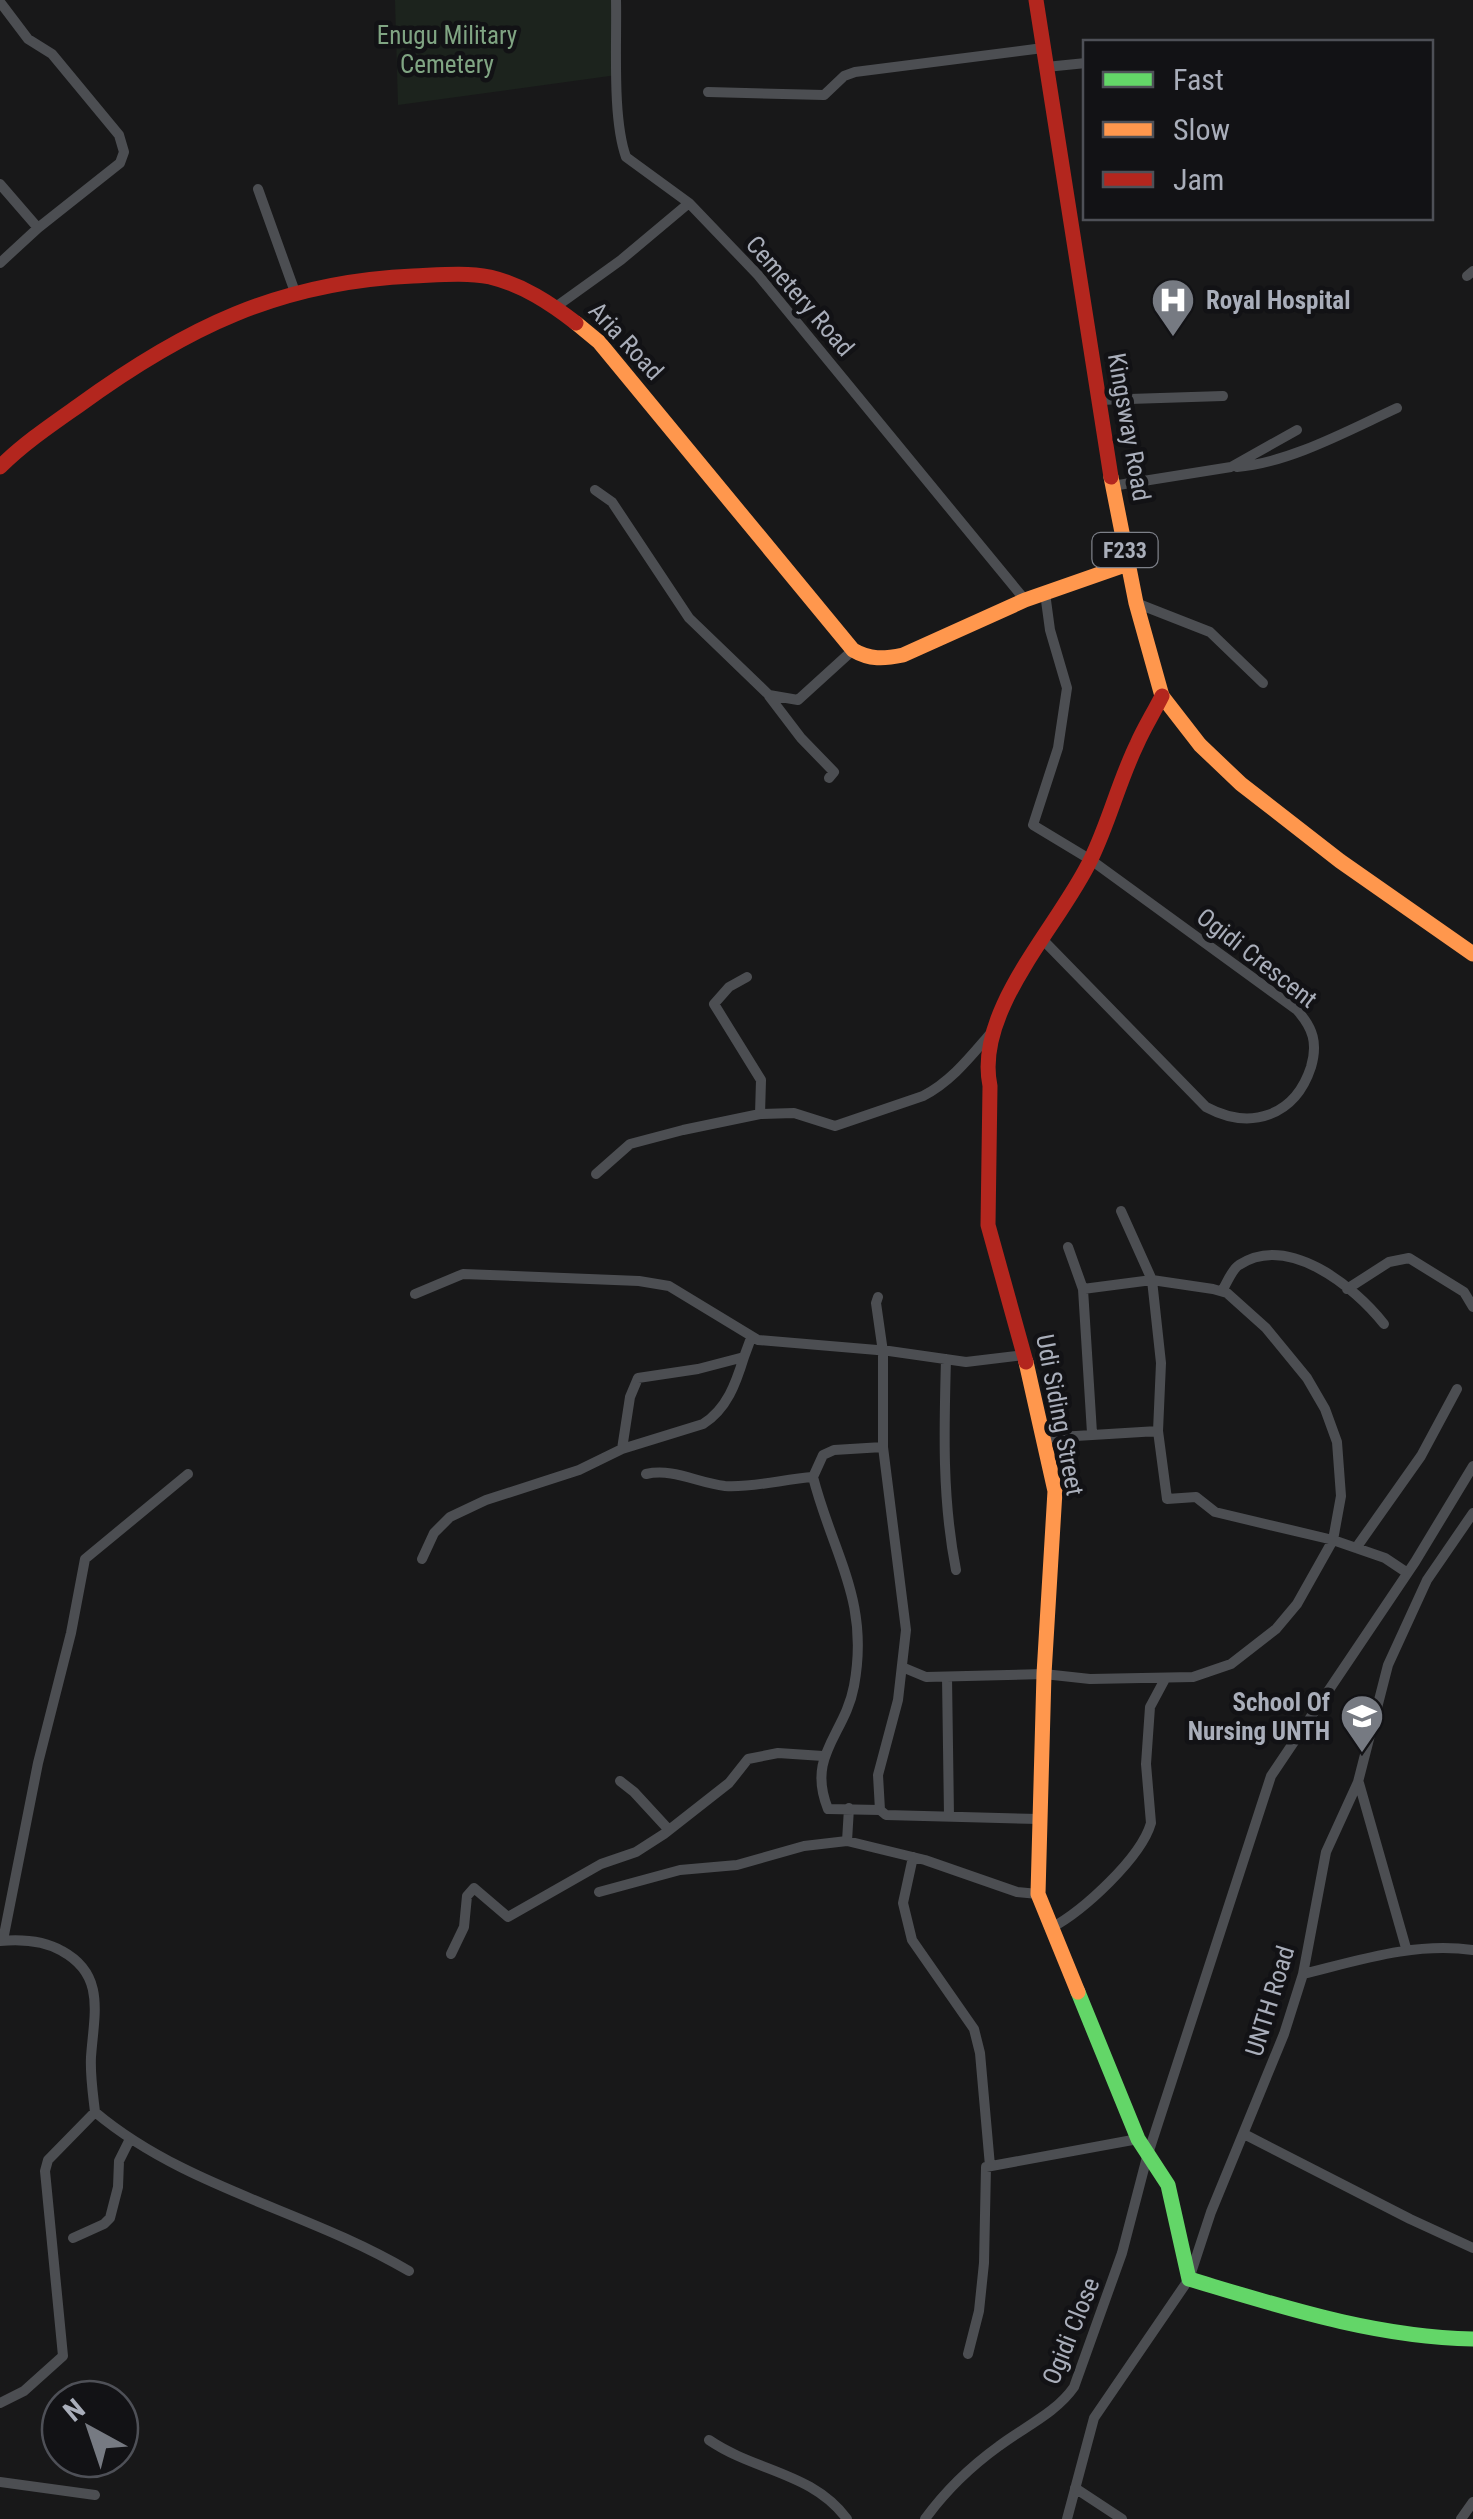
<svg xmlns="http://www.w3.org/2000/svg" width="1473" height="2519" viewBox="0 0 1473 2519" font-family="'Roboto Condensed',sans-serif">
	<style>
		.green { fill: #1c231d }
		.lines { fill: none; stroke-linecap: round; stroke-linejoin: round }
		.street { stroke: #4c4e52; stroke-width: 10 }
		.fast { stroke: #63d668; stroke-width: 15 }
		.slow { stroke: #ff974d; stroke-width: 15 }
		.jam { stroke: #b3261e; stroke-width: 15 }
		.labels { text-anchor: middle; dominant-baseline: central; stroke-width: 9; stroke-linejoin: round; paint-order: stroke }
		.shield { fill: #121215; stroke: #7c7f88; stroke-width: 2.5 }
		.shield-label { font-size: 22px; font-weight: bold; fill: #a9aeba }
		.park-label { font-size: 25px; fill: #80a583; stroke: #121215 }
		.street-label { font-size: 25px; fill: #a9aeba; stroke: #121215 }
		.poi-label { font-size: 25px; font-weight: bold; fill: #a9aeba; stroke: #121215; text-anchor: start }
	</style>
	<rect width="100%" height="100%" fill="#181819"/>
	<path class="green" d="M395,0H612L617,75L398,105Z"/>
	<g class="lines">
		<path class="street" d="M616,0C617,43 612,118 626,157L689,203L758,275L1025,600
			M0,2L28,39L52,54L119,135L124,152L120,163L38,228L0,263
			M1046,67L1086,63
			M708,92L824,95L844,76L855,72L1043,48
			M0,184L38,228
			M258,189L295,292
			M1467,276L1473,271
			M557,306L621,260L689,203
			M1098,400L1223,396
			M1237,467C1289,463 1349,430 1397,408
			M1112,486L1231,467L1297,430
			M595,490L612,502L689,618L769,695L798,700L853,650
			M1136,603L1210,632L1263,683
			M769,696L801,738L834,772L829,778
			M1044,941L1206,1107C1251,1131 1295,1116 1311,1067C1318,1043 1313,1028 1297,1010L1091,860L1033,825L1058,748L1067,688L1050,630L1045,593
			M747,977L729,987L714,1004L761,1080L760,1114
			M596,1174L630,1144L683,1130L760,1114L794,1113L835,1126L923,1096C951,1082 971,1056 991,1033
			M1121,1211L1152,1280L1161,1363L1158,1431L1167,1499L1196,1497L1215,1512L1333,1540L1385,1558L1406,1572
			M1068,1247L1083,1289L1092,1433
			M1347,1289L1389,1262L1409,1258L1464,1292L1473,1307
			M1222,1291C1227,1283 1232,1269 1239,1265C1288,1233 1354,1286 1384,1324
			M415,1294L463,1274L639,1281L669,1286L758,1340L889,1351L966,1362L1024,1355
			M878,1297L876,1303L883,1352V1447L906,1630L898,1700L878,1775L880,1810
			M946,1359C944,1430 942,1499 956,1570
			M1043,1438L1158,1431
			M622,1449L630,1397L638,1378L698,1369L744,1357L751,1338
			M646,1474C674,1468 697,1483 725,1486C753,1488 784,1479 813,1477L823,1455L834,1450L883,1447
			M813,1477C833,1555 870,1600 854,1686C845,1735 806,1755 828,1809L880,1810L886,1815L1039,1819
			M1356,1548L1421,1456L1457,1389
			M422,1559L434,1533L450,1517L486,1500L579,1470L622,1449L703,1424C727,1409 736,1383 744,1357
			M902,1667L926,1677L1044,1674L1090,1679L1193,1677L1231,1664L1276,1629L1297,1604L1333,1540L1341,1496L1337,1442L1325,1409L1307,1378L1266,1328L1227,1293L1213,1289L1152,1280L1083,1289
			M947,1677L949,1816
			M620,1781L634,1792L669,1830
			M1359,1783L1406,1948
			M847,1841L849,1808
			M913,1857L903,1903L912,1940L974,2029L980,2053L990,2166
			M599,1892L680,1870L737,1865L804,1846L847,1841L925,1860L1017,1892L1038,1894
			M1051,1928C1083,1911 1141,1858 1151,1823L1146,1764L1150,1707L1165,1679
			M3,1940L38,1763L71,1633L85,1559L188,1474
			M0,1941C22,1939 43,1940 62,1951C106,1975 94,2014 91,2057C90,2075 93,2094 95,2112C185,2188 308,2211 409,2271
			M451,1954L464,1927L467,1896L474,1888L508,1917L601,1864L636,1852L664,1834L729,1783L748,1759L778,1753L823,1756
			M1303,1974C1360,1960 1414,1942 1473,1950
			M1244,2134L1410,2219L1473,2248
			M73,2238L104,2224L110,2218L118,2187L119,2161L129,2141
			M968,2354L979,2311L984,2263L986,2167L1138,2139
			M0,2403L24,2391L63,2356L45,2171L48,2160L95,2112
			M709,2440C756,2472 812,2472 847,2519
			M0,2482L95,2495
			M1075,2488L1122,2519
			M925,2519C946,2490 970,2467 999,2446C1024,2427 1056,2413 1074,2387L1122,2253L1147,2157L1271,1776L1415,1562L1473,1466
			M1067,2519L1094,2418L1189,2279L1211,2212L1284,2034L1303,1974L1326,1852L1358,1782L1388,1665L1427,1580L1473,1513
			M1461,2519L1473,2502"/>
		<path class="fast" d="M1078,1992L1138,2139L1168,2185L1189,2279C1283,2307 1374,2337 1473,2339"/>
		<path class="slow" d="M576,323L599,342L853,650C870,660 884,659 903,655L1025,600L1128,564
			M1111,477L1136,603L1162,696L1200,745L1241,784L1340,861L1473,954
			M1026,1362L1055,1491L1044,1674L1038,1894L1078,1992"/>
		<path class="jam" d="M1036,0L1111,477
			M0,467C23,444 51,425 78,406C185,328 279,282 413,276C438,275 465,272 490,277C523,285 550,303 576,323
			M1026,1362L988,1225L990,1086C974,1010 1060,925 1091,859C1109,822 1119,781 1137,744C1144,728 1154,712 1162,696"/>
	</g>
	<defs>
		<g id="hospital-pin" transform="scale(2.25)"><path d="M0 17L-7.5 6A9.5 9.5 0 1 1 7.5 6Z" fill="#767a82" stroke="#121215"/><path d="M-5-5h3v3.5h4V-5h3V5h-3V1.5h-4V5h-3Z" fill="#fff"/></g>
		<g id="university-pin" transform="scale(2.25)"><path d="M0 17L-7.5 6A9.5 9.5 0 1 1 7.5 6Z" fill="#767a82" stroke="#121215"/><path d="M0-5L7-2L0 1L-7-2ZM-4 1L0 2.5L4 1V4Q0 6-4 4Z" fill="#fff"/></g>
	</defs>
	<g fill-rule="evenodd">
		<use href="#hospital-pin" x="1173" y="300"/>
		<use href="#university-pin" x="1362" y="1716"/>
	</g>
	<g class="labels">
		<rect class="shield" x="1092.5" y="533" width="65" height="34" rx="8"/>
		<g class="shield-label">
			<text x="1125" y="550">F233</text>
		</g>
		<g class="park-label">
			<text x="447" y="35">Enugu Military<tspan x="447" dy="29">Cemetery</tspan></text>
		</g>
		<g class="street-label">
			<text transform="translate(800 296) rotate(49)">Cemetery Road</text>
			<text transform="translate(626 341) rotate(47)">Aria Road</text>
			<text transform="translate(1129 427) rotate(80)">Kingsway Road</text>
			<text transform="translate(1257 958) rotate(38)">Ogidi Crescent</text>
			<text transform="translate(1060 1415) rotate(79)">Udi Siding Street</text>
			<text transform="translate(1270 2001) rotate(-73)">UNTH Road</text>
			<text transform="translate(1071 2331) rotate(-68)">Ogidi Close</text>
		</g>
		<g class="poi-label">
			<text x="1206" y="300">Royal Hospital</text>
			<text x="1330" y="1702" text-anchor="end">School Of<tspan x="1330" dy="29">Nursing UNTH</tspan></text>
		</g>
	</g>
	<rect x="1083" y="40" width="350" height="180" fill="#121215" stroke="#4e5057" stroke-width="2.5"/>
	<rect x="1103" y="72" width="50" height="15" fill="#63d668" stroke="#4e5057" stroke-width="2.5"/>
	<text x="1173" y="90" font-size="30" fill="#a9aeba">Fast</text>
	<rect x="1103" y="122" width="50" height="15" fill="#ff974d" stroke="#4e5057" stroke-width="2.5"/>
	<text x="1173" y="140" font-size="30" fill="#a9aeba">Slow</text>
	<rect x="1103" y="172" width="50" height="15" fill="#b3261e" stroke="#4e5057" stroke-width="2.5"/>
	<text x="1173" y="190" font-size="30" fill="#a9aeba">Jam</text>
	<g transform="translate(90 2429) rotate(320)"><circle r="48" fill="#121215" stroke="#4e5057" stroke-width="2.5"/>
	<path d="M0-8L18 38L0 25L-18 38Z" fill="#767a82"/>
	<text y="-15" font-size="28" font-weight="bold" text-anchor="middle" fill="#a9aeba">N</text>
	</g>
</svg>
